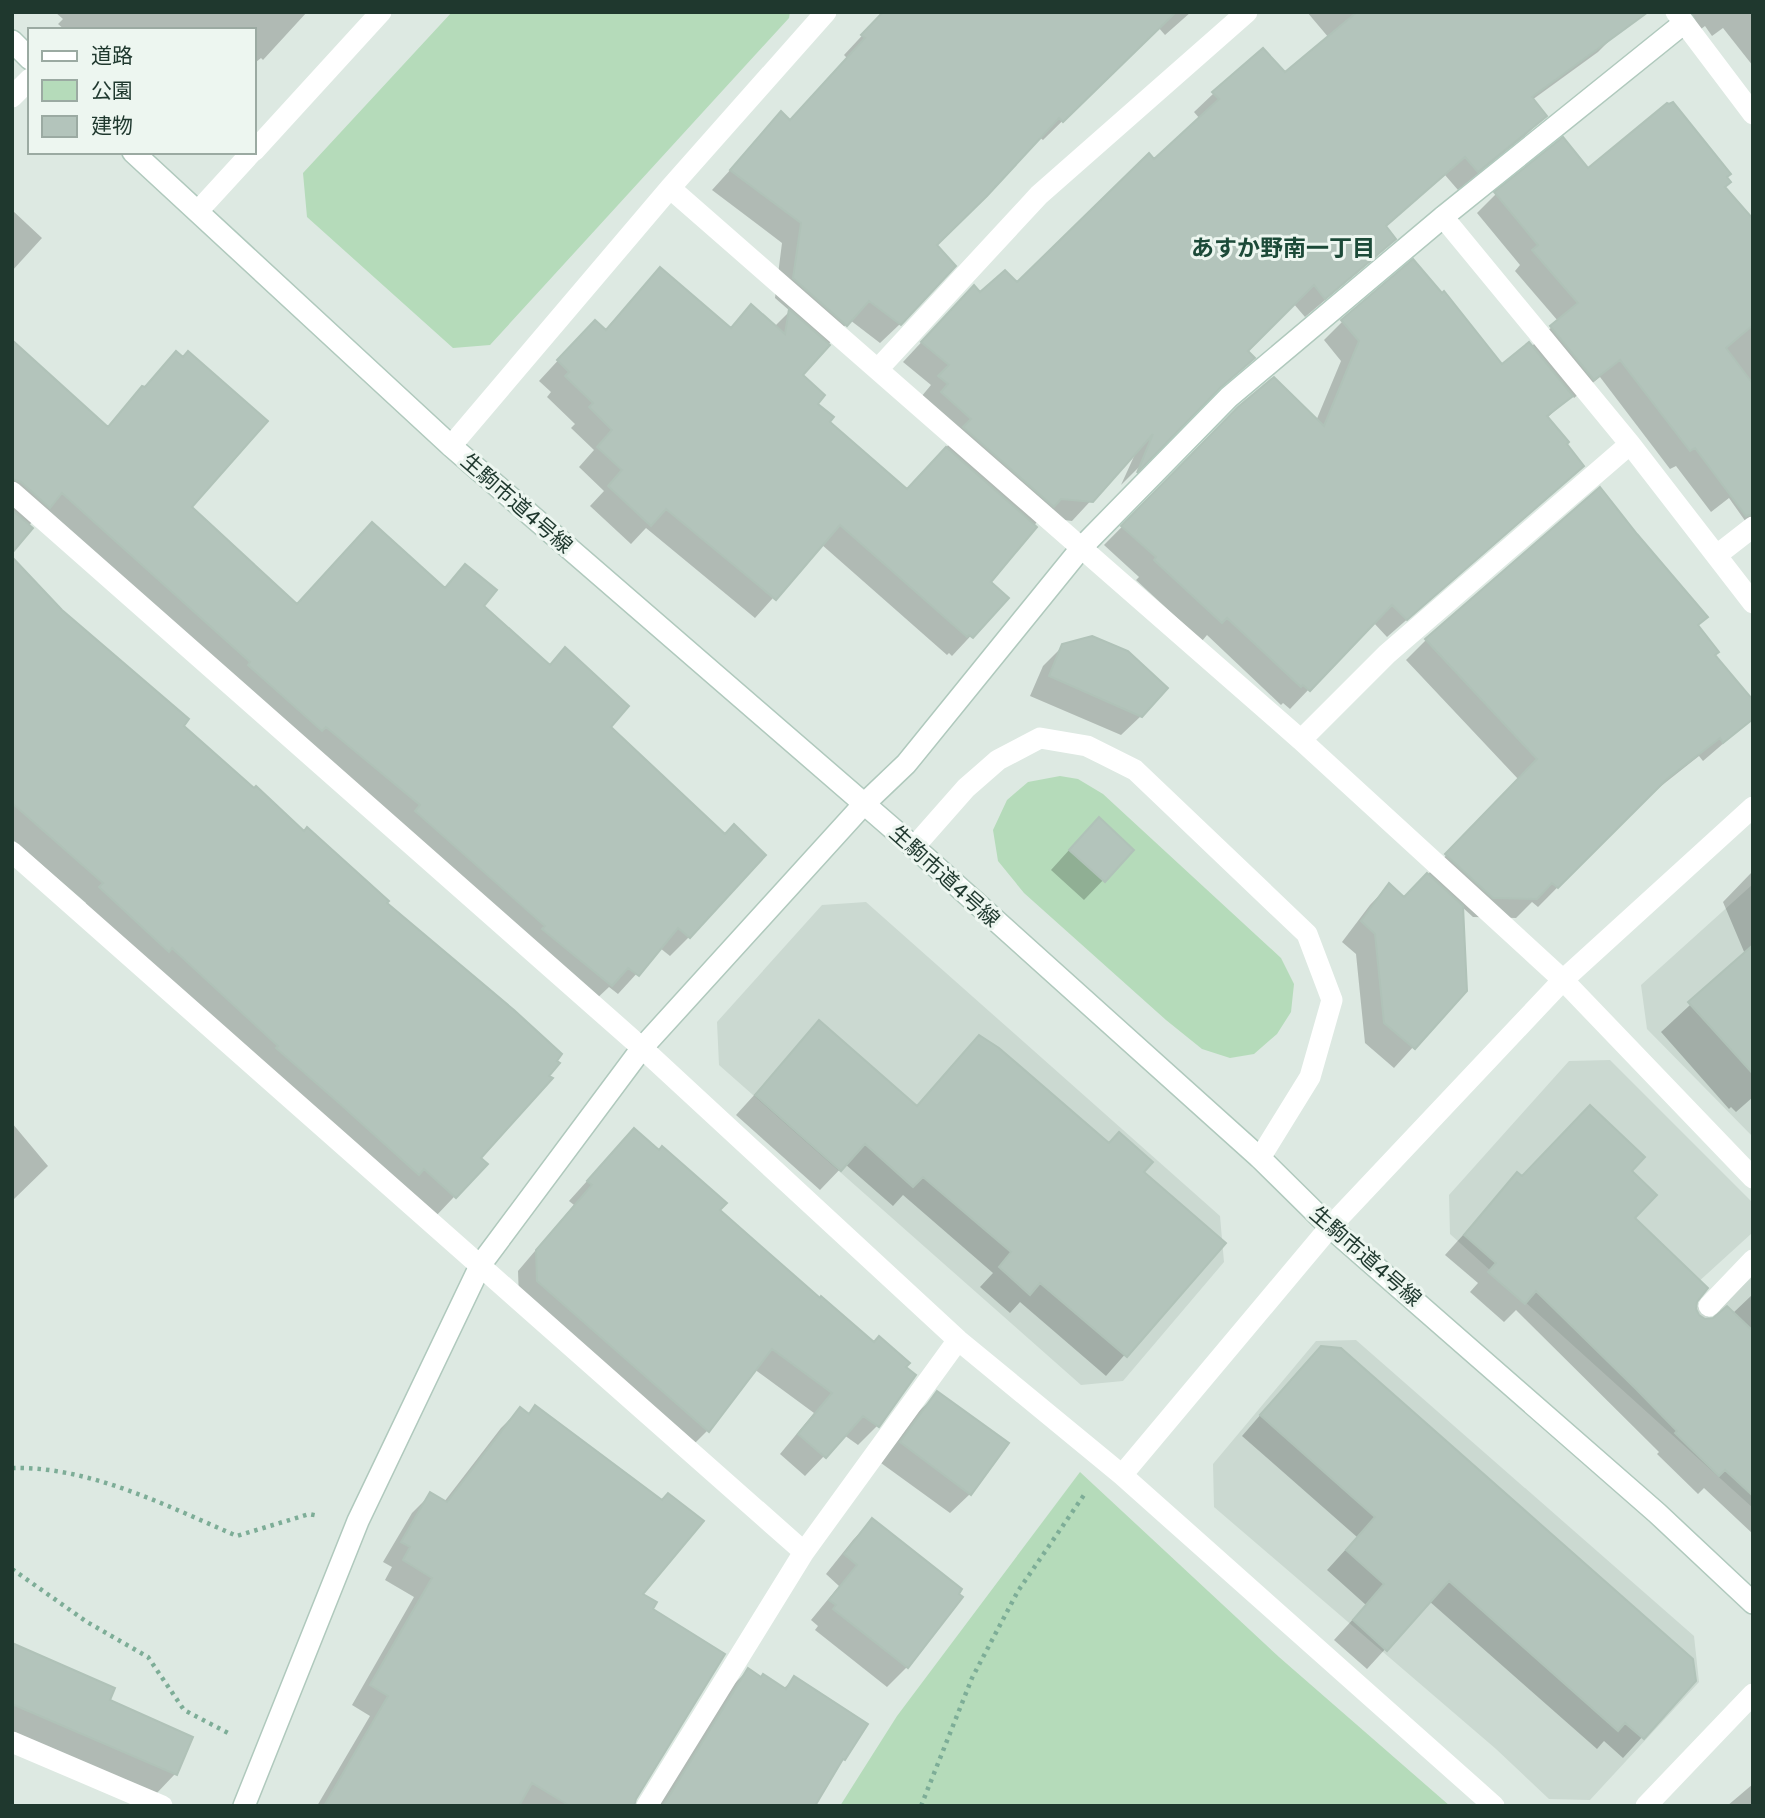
<svg xmlns="http://www.w3.org/2000/svg" width="1765" height="1818" viewBox="0 0 1765 1818" font-family="Rubik,'Noto Sans JP',sans-serif">
	<style>
		.built { fill: #cbd9d1 }
		.green { fill: #b5dbba }
		.shadow { fill: #0003 }
		.building { fill: #b3c4bb; stroke: #b0c2b8; stroke-width: 2 }
		.lines { fill: none; stroke-linecap: round; stroke-linejoin: round }
		.secondary-casing { stroke: #b0c9bd; stroke-width: 24 }
		.path { stroke: #7dad97; stroke-width: 4.5; stroke-dasharray: 3.5 5; stroke-linecap: butt }
		.lane { stroke: #fff; stroke-width: 21 }
		.street { stroke: #fff; stroke-width: 21 }
		.secondary { stroke: #fff; stroke-width: 21 }
		.labels { text-anchor: middle; dominant-baseline: central; stroke-width: 6; stroke-linejoin: round; paint-order: stroke }
		.street-label { font-size: 21px; fill: #1f382e; stroke: #edf6f0 }
		.neighbourhood-label { font-size: 23px; font-weight: bold; fill: #1c4a38; stroke: #edf6f0 }
	</style>
	<rect width="100%" height="100%" fill="#dde9e2"/>
	<path class="built" d="M1753,884V1137L1647,1029L1641,985Z
		M866,902L1220,1216L1224,1262L1123,1381L1081,1385L719,1065L717,1022L822,905Z
		M1610,1060L1753,1203L1752,1233L1685,1294L1717,1325L1721,1306L1753,1276V1508L1450,1234L1449,1195L1569,1061Z
		M1356,1340L1694,1636L1699,1682L1590,1800L1549,1799L1496,1749L1214,1507L1213,1464L1316,1341Z"/>
	<path class="green" d="M452,12H790L789,18L490,345L453,348L307,217L303,173Z
		M1060,776L1078,779L1103,794L1281,958L1294,984L1291,1012L1277,1034L1254,1054L1230,1058L1202,1049L1166,1020L1024,893L998,861L993,830L1007,800L1028,782Z
		M1080,1472L1279,1657L1450,1806H840L897,1716Z"/>
	<path class="shadow" d="M55,12H307L263,60L261,58L256,62L254,60V30H65L58,24L63,19Z
		M884,12H1191L1165,35L1158,27L1043,140L1039,137L935,245L900,324L880,343L850,320L801,375L827,422L906,491L953,440L921,397L931,385L903,362L954,307L980,294L1017,284L1200,119L1194,112L1214,93L1284,75L1329,38L1307,12H1603L1618,32L1598,52L1532,100L1545,116L1526,135L1458,190L1445,175L1384,227L1394,239L1375,258L1305,317L1293,303L1245,351L1252,358L1201,405L1121,485L1136,452L1072,521L1041,517L988,582L1006,598L952,656L949,653L947,655L821,544L755,618L646,528L631,544L590,506L604,491L579,467L594,450L571,428L575,424L547,397L551,392L539,381L575,342L604,331L660,269L729,329L751,307L774,327L790,311L775,298L782,243L712,190L781,114L789,122L847,58L844,55Z
		M1688,12H1753V66L1723,28L1712,36L1705,26L1701,29Z
		M1588,170L1725,177L1723,187L1753,231V532L1729,498L1711,512L1676,466L1670,469L1600,377L1574,398L1572,395L1547,418L1582,466L1387,637L1373,622L1290,709L1283,703L1281,705L1207,635L1202,641L1136,580L1139,577L1104,545L1239,408L1316,421L1341,361L1324,340L1343,321L1503,367L1531,347L1558,321L1515,271L1520,265L1477,213L1496,194Z
		M12,210L42,238L12,271Z
		M12,343L106,428L157,373L190,507L296,606L444,589L465,567L481,606L549,666L565,650L608,727L689,937L670,956L660,948L618,994L609,987L591,1004L43,512L28,526L12,550Z
		M1600,489L1696,626L1753,718L1703,761L1699,756L1646,798L1538,907L1532,902L1516,918L1473,917L1461,906L1465,990L1394,1068L1365,1043L1356,954L1342,942L1370,905L1389,885L1404,899L1519,780L1406,660L1426,640Z
		M12,560L60,611L181,726L384,904L479,1158L485,1164L436,1216L81,908L86,903L12,839Z
		M1063,646L1141,716L1121,735L1030,696L1043,666Z
		M1079,839L1132,850L1084,900L1051,870Z
		M1751,873L1753,1097L1736,1112L1731,1107L1729,1109L1661,1032L1745,954L1723,902Z
		M820,1023L916,1107L979,1037L1223,1243L1106,1376L1020,1302L1010,1313L980,1287L993,1273L903,1195L893,1206L845,1164L820,1190L736,1115Z
		M12,1123L48,1166L12,1201Z
		M615,1150L718,1210L820,1300L914,1375L877,1426L858,1445L844,1435L805,1476L780,1454L814,1413L754,1369L707,1431L688,1450L519,1300L518,1271L574,1205L569,1201Z
		M1630,1171L1633,1218L1695,1302V1309L1699,1317L1714,1320L1732,1314L1753,1294V1534L1704,1488L1698,1494L1657,1454L1659,1452L1516,1310L1504,1322L1470,1292L1478,1283L1445,1255L1518,1174L1522,1178Z
		M1301,1368L1694,1680L1623,1758L1604,1741L1597,1749L1429,1601L1367,1669L1334,1640L1366,1605L1327,1570L1357,1537L1242,1436Z
		M938,1393L970,1494L950,1513L881,1463L918,1412Z
		M535,1408L641,1595L605,1806H317L370,1716L352,1705L414,1597L385,1580L392,1567L383,1562L412,1513L431,1494L444,1502L501,1428L520,1409L528,1415Z
		M872,1520L961,1597L907,1667L887,1687L815,1630L818,1626L811,1620L839,1586L826,1574L853,1540Z
		M12,1644L108,1701L190,1738L175,1774L156,1794L12,1732Z
		M748,1670L783,1689L794,1679L844,1759L835,1769L813,1806H657L729,1689Z
		M1753,1784V1806H1727Z"/>
	<path class="building" d="M883,12H1176L1063,122L1059,118L987,196L937,245L956,266L901,325L869,301L847,326L793,278L801,223L730,170L781,111L790,120L865,38L861,35Z
		M1357,12H1648L1532,97L1547,116L1478,172L1465,157L1386,226L1396,239L1325,299L1314,285L1248,351L1255,358L1220,388L1137,473L1153,434L1093,502L1061,499L1054,507L963,427L971,419L941,392L948,384L938,376L949,365L921,342L974,285L980,292L1005,270L1017,282L1149,153L1154,159L1219,99L1212,92L1263,48L1285,72Z
		M1673,102L1731,174L1727,177L1731,182L1725,187L1753,219V325L1726,348L1753,384V514L1746,516L1695,448L1690,451L1620,360L1594,380L1550,326L1578,303L1532,250L1538,245L1494,192L1563,137L1588,168L1667,103L1669,104Z
		M1413,259L1442,293L1444,291L1502,364L1529,342L1573,396L1547,416L1569,442L1567,444L1584,466L1407,620L1392,605L1310,691L1303,685L1301,687L1227,618L1222,623L1154,560L1156,557L1121,526L1238,407L1274,377L1324,426L1359,341L1341,320Z
		M660,267L731,328L751,304L785,334L789,309L830,345L803,375L825,395L818,404L834,417L830,422L907,489L946,447L1037,527L991,582L1009,598L973,638L969,635L967,637L840,525L776,600L666,509L651,526L608,486L622,470L597,447L612,430L589,407L593,403L565,376L569,372L557,360L595,320L606,330Z
		M12,340L108,427L142,386L145,387L176,351L183,357L188,351L268,421L192,507L297,604L372,522L445,588L465,564L497,590L484,606L550,665L565,647L629,706L611,727L725,834L734,824L766,855L690,938L678,928L639,976L628,968L612,986L542,929L545,926L415,811L420,805L326,727L322,731L248,665L250,662L62,493L50,508L21,482L12,479Z
		M1600,487L1637,534L1708,617L1698,625L1719,652L1715,655L1753,700V719L1723,743L1720,738L1667,779L1558,888L1552,883L1537,899L1493,898L1445,854L1537,759L1425,639Z
		M12,510L33,528L12,553Z
		M12,557L62,610L189,719L184,726L254,788L256,786L304,831L307,827L389,901L387,903L514,1010L562,1054L557,1061L560,1063L549,1076L553,1078L481,1158L488,1164L456,1198L424,1169L419,1175L338,1102L276,1048L278,1046L172,948L169,952L99,887L103,883L12,803Z
		M1092,636L1128,651L1168,688L1142,717L1049,676L1062,644Z
		M1099,817L1134,850L1105,882L1069,850Z
		M1427,873L1463,906L1467,991L1415,1049L1384,1023L1375,934L1361,921L1389,883L1404,897Z
		M1753,945V1074L1688,1002Z
		M819,1020L917,1106L979,1035L999,1048L1109,1143L1119,1132L1153,1162L1144,1172L1226,1243L1127,1357L1040,1283L1030,1295L999,1267L1011,1252L923,1177L913,1187L865,1144L841,1171L755,1095Z
		M1590,1105L1645,1157L1632,1171L1657,1195L1635,1218L1708,1288L1697,1302L1696,1309L1699,1315L1705,1319L1713,1318L1727,1306L1753,1331V1496L1725,1470L1719,1476L1675,1433L1677,1431L1635,1388L1536,1291L1525,1304L1488,1272L1496,1263L1464,1235L1517,1172L1522,1176Z
		M634,1128L659,1150L662,1146L727,1203L720,1210L820,1298L821,1296L874,1342L879,1336L910,1363L906,1367L916,1375L879,1427L863,1416L826,1458L798,1434L832,1393L772,1349L709,1432L537,1281L536,1250L592,1185L587,1181Z
		M1321,1346L1341,1348L1693,1659L1696,1681L1644,1739L1625,1723L1618,1731L1449,1581L1387,1651L1353,1620L1384,1584L1346,1550L1375,1517L1260,1415Z
		M937,1391L1009,1443L971,1495L900,1442Z
		M535,1405L662,1500L668,1493L704,1521L643,1594L657,1602L653,1609L725,1654L636,1799L634,1806H570L532,1783L519,1806H324L388,1696L370,1685L432,1578L403,1560L410,1547L401,1542L430,1492L447,1502L520,1407L529,1414Z
		M872,1518L962,1589L959,1594L963,1597L908,1668L833,1609L836,1605L829,1600L857,1565L844,1554Z
		M12,1643L115,1688L110,1700L193,1737L177,1775L12,1704Z
		M748,1668L761,1677L763,1674L786,1689L794,1676L868,1724L845,1760L843,1759L815,1806H663Z"/>
	<g class="lines">
		<g class="secondary-casing">
			<path id="secondary" d="M12,41L30,59
				M133,152L451,446L914,847L1260,1158L1330,1227L1657,1513L1753,1603
				M244,1806L358,1521L481,1264L642,1048L863,805L906,764L1082,547L1229,397L1443,217L1684,23"/>
		</g>
		<path class="path" d="M12,1468C89,1466 167,1506 237,1536L309,1514L319,1516
			M12,1569L87,1622L148,1657L184,1710L230,1734
			M921,1806L972,1678L1018,1591L1084,1495"/>
		<path class="lane" d="M914,847L966,788L998,760L1040,738L1087,746L1135,770L1307,934L1332,1000L1310,1077L1260,1158
			M1709,1306L1753,1260"/>
		<path class="street" d="M1676,12L1753,114
			M12,97L30,79
			M254,151L381,12
			M670,188L1301,740L1563,980L1753,1178
			M198,211L252,152
			M1443,217L1630,444L1753,603
			M878,369L1039,195L1247,12
			M451,446L670,188L826,12
			M12,492L642,1048L958,1340L1122,1475L1494,1806
			M1717,555L1753,527
			M1301,740L1387,654L1630,444
			M12,852L804,1552
			M1122,1475L1330,1227L1563,980L1753,807
			M12,1742L162,1806
			M647,1806L804,1552L958,1340
			M1646,1806L1753,1694"/>
		<use href="#secondary" class="secondary"/>
	</g>
	<g class="labels">
		<g class="street-label">
			<text transform="translate(517 503) rotate(41)">生駒市道4号線</text>
			<text transform="translate(945 876) rotate(42)">生駒市道4号線</text>
			<text transform="translate(1366 1256) rotate(41)">生駒市道4号線</text>
		</g>
		<g class="neighbourhood-label">
			<text x="1283" y="248">あすか野南一丁目</text>
		</g>
	</g>
	<rect width="1765" height="1818" fill="none" stroke="#1f382e" stroke-width="28"/>
	<rect x="28" y="28" width="228" height="126" fill="#edf6f0" stroke="#9baaa2" stroke-width="2"/>
	<rect x="42" y="51" width="35" height="10" fill="#ffffff" stroke="#9baaa2" stroke-width="2"/>
	<text x="91" y="63" font-size="21" fill="#1f382e">道路</text>
	<rect x="42" y="80" width="35" height="21" fill="#b5dbba" stroke="#9baaa2" stroke-width="2"/>
	<text x="91" y="98" font-size="21" fill="#1f382e">公園</text>
	<rect x="42" y="116" width="35" height="21" fill="#b3c4bb" stroke="#9baaa2" stroke-width="2"/>
	<text x="91" y="133" font-size="21" fill="#1f382e">建物</text>
</svg>
